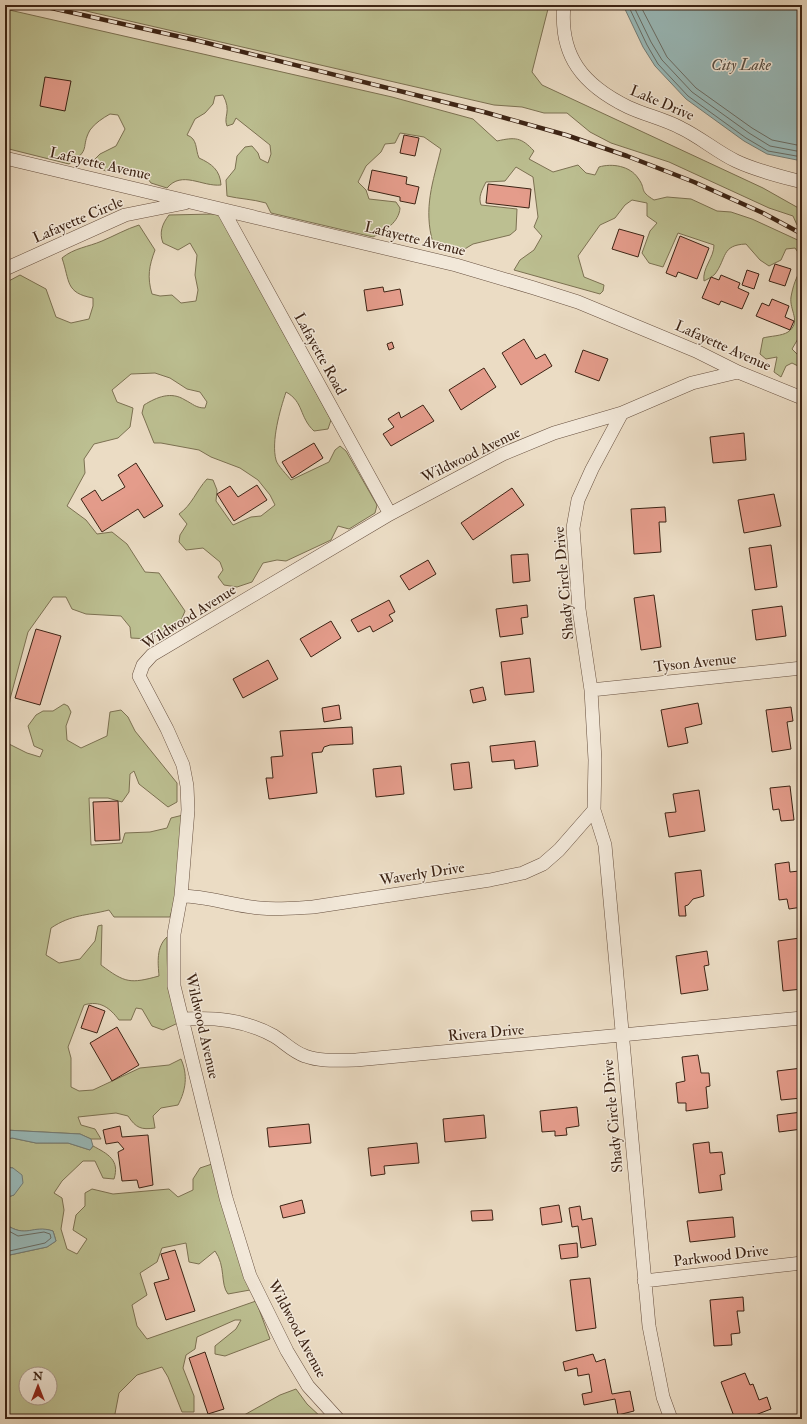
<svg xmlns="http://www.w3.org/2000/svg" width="807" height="1424" viewBox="0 0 807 1424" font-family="'IM FELL Double Pica',serif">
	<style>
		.green { fill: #bcbf91; stroke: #7c7152; fill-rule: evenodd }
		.water { fill: #99baba; stroke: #747e78 }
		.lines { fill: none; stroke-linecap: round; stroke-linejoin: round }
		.shore { stroke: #6a6e67; stroke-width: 1 }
		.building { fill: #e49c8b; stroke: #3c2314 }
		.minor-casing { stroke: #685140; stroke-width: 14 }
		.minor { stroke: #f2e8d9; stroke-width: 13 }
		.rail-casing { stroke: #3c2314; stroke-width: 4.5 }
		.rail { stroke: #f2e8d9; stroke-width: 3; stroke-dasharray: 9; stroke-linecap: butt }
		.labels { text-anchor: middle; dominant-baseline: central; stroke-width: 3; stroke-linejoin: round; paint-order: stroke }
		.street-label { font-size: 15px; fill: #3c2314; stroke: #f2e8d9 }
		.water-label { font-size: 16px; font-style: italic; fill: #585046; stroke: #f2e8d9 }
	</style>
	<rect width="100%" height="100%" fill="#ebdcc4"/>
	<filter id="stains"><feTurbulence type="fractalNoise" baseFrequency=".005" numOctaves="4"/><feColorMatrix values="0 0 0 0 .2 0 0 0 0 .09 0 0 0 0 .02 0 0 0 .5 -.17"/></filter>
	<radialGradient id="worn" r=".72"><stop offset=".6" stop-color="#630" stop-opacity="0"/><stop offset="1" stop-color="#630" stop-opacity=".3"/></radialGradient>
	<path class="green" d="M60,5H549L532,72L542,85L763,188L802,210V228L797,225L793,216L769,208L669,162L611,143L590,132L567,113H544L522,107L494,105Z
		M5,9L392,97L473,119L497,141C515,137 521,137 534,151L529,159L553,172L578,165L586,173L595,175L599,167C612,163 630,166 638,178C647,190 638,190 654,200L667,197L691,199L717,211L731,212L752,219L802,242V258L795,248L786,249L781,260L769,266L760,260L746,244C721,245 727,258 715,274C712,277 708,279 704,281C702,268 714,258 714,245L678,233L663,267L649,263L642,253L650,231L657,223L647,216V203L632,200L625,205L615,218L600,225L578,256L584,277L604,285L603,291L600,294L514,270L520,260L534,250L542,236L534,227L538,217L533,177L516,167L505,181L486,182C482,190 478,197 481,205L517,209L516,230L510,235L473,244L463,250L449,251L433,243C423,208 433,182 441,149L424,137L400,133L395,143L385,144L381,152L366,166L358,182L366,190L369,199L396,202L400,208C399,222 385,231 373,237L271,213L266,203C252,199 240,199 227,196L226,180L235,169L237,156L245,147L252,146L258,153L260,159L268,163L271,154L270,145L236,118L233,124L227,126C223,116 232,112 223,95L215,96L213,104L205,113L195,119L187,135C198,139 195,149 199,158C212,164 220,170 221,185C202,187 182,170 167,188L151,183L145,175L133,169L106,171L95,166L94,160L100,154L116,146L125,129L118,115L110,114C103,118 95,123 90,130C80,148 92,149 69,164L5,148Z
		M213,214L219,215L331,420L328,429L314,431C299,417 304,402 286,392C280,410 271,441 276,460C277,465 288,476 291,480L329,462L335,450L340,446L346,451L377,505L375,513L349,529L338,526L331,540L286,561L277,560L263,563L252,582L237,587L224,585L218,577L223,570L220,562L203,548L186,550L179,542L180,535L187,524L179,514C192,505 196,491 207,479L213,480L217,490L216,501L233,525L251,517L261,516L275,505L270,495L258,480L240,468L211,457L199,450L161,443H154L142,413L144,405C157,397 171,391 185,400C193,404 196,408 205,408L207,402L200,392L187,389L170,378L155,373L131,374L112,390L117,402L133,408L130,427L118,438L94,444L84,459L85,473L67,506L86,520L97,534L112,532L127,544L145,572L159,573L185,611L180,623L150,639L131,638L130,627L121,616L86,614L72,609L66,597H53L28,632L10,699L5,742L27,753L40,757L43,750L34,746L28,726L36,715L43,711H53L64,704L68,706L71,712L66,726L67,740L81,748L107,736L110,712L121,710L128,717L135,731L177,783V802L168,807L139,784L134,771L130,774L129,792L122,802L108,798H89L91,845L122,843L125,833L150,832L167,828L171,818L183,815L177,893L170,917H114L109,910C86,916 72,914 51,928L46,955L59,963L80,959L95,941L98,926L102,925L101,965C125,983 130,984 159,976C158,963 156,947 167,937C167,969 167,992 178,1023L163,1030L152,1026L142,1009L136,1008L131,1020H119C110,1008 100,1000 84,1005L68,1047L71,1058V1087L79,1091L93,1090L140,1068L169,1065L181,1059C188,1075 186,1090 178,1105L161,1108L153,1116L155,1128C141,1130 136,1128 128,1116L116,1113L78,1117L81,1125L95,1129L101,1139H91L80,1134L5,1130V283L20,275L46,289L56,317L71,323L89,319L93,306V298C65,293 70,281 62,258C74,248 88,247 102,241C114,236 126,229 139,225L155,250C149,266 147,277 152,294L160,296L172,295L181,303L196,301L198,290L195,275L197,255L190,243L178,250L163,243C159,233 162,224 169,215Z
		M802,268V332L792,349L797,354L802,355V368L792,363L786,366L781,377L774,372L777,357L766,359L760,354L763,338C770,336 782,336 788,332C802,322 789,310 791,297C793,286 796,277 802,268Z
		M12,1138L36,1143H68L90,1150L93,1146C108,1154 120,1160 114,1179L103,1178L95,1161H83L62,1181L54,1193L62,1198L64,1210L61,1229L67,1249L77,1254L87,1239L73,1230L76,1215L85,1206V1193L92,1189L113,1194L169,1189L178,1197L193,1190V1179L200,1168L212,1164L250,1290L228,1294C220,1284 226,1266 215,1251L199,1264L189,1262L186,1243L162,1248L157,1262L140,1273L147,1295L132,1305L137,1326L147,1339L256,1301L270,1339L225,1356L215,1354V1346L236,1329L241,1320H235L197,1337L195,1349L186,1355L183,1368L194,1396V1412H182L168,1377L162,1367L137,1375L119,1393L114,1419H5V1256L47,1247L56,1241L53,1231C32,1225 27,1239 5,1224V1198L14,1195L13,1168L5,1167V1140ZM26,1374H50V1398H26Z
		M296,1389L307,1404L323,1419H237L280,1395Z"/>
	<path class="water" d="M623,5H802V161L767,154L744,141L686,99L655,66L643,47Z
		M5,1130L80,1134L91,1139L93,1146L90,1150L68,1143H36L12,1138L5,1140Z
		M5,1167L13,1168L22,1175L23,1183L14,1195L5,1198Z
		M5,1224C27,1239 32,1224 53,1231L56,1241L47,1247L5,1256Z"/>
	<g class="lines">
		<path class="shore" d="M628,5L647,45L658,64L688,96L746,138L768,151L802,157
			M633,5L651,42L662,60L692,92L749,133L770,146L802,152
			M640,5L667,57L696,88L752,128L772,140L802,146
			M5,1229L18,1236L44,1232L50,1234L51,1238L45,1243L5,1252"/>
	</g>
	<path class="building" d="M45,77L71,81L65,111L40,106Z
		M404,135L419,138L415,156L400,153Z
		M372,170L407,177L406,184L419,187L415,204L400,201V197L368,190Z
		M488,184L531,189L529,208L486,203Z
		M619,229L644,236L638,257L612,249Z
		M680,236L709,248L697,279L678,272L676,277L666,273Z
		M775,264L791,269L785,286L769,281Z
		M747,270L759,274L754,289L742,285Z
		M721,275L740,283L738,288L749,293L742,309L721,301L719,305L702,298L711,277L719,280Z
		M383,287L384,292L400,289L403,305L367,311L364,290Z
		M772,299L789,306L785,317L794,321L790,330L756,316L762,303L769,306Z
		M524,339L536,359L545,354L552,366L521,385L502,353Z
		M392,342L394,348L389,350L387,344Z
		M583,350L608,359L599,381L575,372Z
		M484,368L496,387L461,410L449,390Z
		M423,405L434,421L391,446L383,434L394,427L388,419L399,412L401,418Z
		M744,433L746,460L713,463L710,437Z
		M314,443L323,458L292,478L282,462Z
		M136,463L163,506L144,518L138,509L102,532L81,499L95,490L102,501L125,487L118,475Z
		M257,485L267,500L234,521L217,494L230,486L238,497Z
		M512,488L524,505L473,540L461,523Z
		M774,494L781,526L744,533L738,500Z
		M665,507L666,522H659L661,552L634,554L631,509Z
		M771,545L777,587L755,590L749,548Z
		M528,554L530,581L513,583L511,555Z
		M428,560L436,574L409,590L400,576Z
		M654,595L661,647L641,650L634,598Z
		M389,600L395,612L389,615L393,621L373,632L370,626L358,632L351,620Z
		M527,605L528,617L521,618L523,634L500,637L496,609Z
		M782,606L786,636L756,640L752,610Z
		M331,621L341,638L311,657L300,639Z
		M36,629L61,636L40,705L15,698Z
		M530,658L534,692L505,695L501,662Z
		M268,660L278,679L243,698L233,679Z
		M483,687L486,700L473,703L470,690Z
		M698,703L702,724L685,728L688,743L668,747L661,710Z
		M339,705L341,719L324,722L322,708Z
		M791,707L793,721L787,722L791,749L772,752L766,710Z
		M352,727L353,744L330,745L324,747L322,752L312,753L317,793L269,799L266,778H273L271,757L283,756L280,731Z
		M535,741L538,766L515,769L514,760L492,762L490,746Z
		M469,762L472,788L454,790L451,764Z
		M401,766L404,794L376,797L373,769Z
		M790,786L794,820L781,821L779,809L773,810L770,788Z
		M699,790L705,831L669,837L665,813L676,812L673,794Z
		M118,801L120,840L95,841L93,802Z
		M789,862L790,872L799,871L802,907L789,909L787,899L779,900L775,864Z
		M701,870L704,896L693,899L688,905L685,906L686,916H679L675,873Z
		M800,938L802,989L783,991L778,941Z
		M707,951L709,965L704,966L708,990L681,994L676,956Z
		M89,1005L105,1011L97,1033L81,1028Z
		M117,1027L139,1065L112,1081L90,1043Z
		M698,1055L701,1073H709L710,1086L706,1087L708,1108L686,1111V1103H678L676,1083L685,1081L682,1057Z
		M802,1068V1098L781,1100L777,1071Z
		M577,1107L579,1126L566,1128L567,1135L555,1136V1131L542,1132L540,1111Z
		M802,1112V1129L779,1132L777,1115Z
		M484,1115L486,1138L445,1142L443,1119Z
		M309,1124L311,1143L269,1147L267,1128Z
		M120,1126L122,1137L148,1135L153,1185L139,1188L137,1180L122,1181L118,1152L124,1149L118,1142L106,1144L103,1130Z
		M709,1142L710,1153L722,1152L725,1174L720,1175L722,1190L699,1193L693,1144Z
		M417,1143L419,1163L384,1166L385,1174L371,1176L368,1148Z
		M302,1200L305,1213L283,1218L280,1206Z
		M559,1205L562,1222L542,1225L540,1208Z
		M580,1206L582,1220L592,1218L596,1245L581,1248L578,1226L572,1227L569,1208Z
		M492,1210L493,1220L472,1221L471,1211Z
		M733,1217L735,1237L690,1242L687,1221Z
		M577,1243L578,1257L561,1259L559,1245Z
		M175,1250L195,1311L166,1320L154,1283L169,1279L161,1254Z
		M590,1278L596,1328L576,1331L570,1280Z
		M743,1297L744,1311H737L740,1333L731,1334L732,1345L714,1346L710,1300Z
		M205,1352L224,1409L208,1414L189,1358Z
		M593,1354L596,1362L605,1359L612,1394L630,1391L634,1411L618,1415L615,1399L584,1405L582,1394L592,1392L589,1374L578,1376L577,1368L565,1371L563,1362Z
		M745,1373L750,1385L753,1384L759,1400L767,1397L771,1409L745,1419H735L721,1382Z"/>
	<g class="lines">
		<g class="minor-casing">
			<path id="minor" d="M564,5C559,56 583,85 628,107C645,115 664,119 681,128C700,137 717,152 736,161C757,171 779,176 802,182
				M5,158L456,265L534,288L578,302L696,351L738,372L802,398
				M223,210L390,514
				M5,269L125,215L185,203
				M622,413L592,469L578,500L573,528L579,609L591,690L595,760L594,810L605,845L649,1326L663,1397L671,1419
				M591,690L802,668
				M181,896C208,896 233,906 260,908C278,910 296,908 313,907L490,880L523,873L543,864L559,850L594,810
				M183,1019C215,1017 245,1020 274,1036C284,1042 293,1052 305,1056C321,1062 339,1060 356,1060L802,1018
				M644,1281L802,1263
				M338,1419L308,1386L287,1351L250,1276L226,1198L174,986V934L181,896L188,810L187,786L183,765L167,729L139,676L143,665L152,655L390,514L503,454L554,433L622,413L692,383L738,372"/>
		</g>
		<use href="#minor" class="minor"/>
		<g class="rail-casing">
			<path id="rail" d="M38,5L199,41L484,112L566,135L627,156L694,182L763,213L802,234"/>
		</g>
		<use href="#rail" class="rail"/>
	</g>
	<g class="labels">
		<g class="street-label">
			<text transform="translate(662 103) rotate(23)">Lake Drive</text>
			<text transform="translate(100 164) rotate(13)">Lafayette Avenue</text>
			<text transform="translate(78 220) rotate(-23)">Lafayette Circle</text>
			<text transform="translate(415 239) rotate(14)">Lafayette Avenue</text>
			<text transform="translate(723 346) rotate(24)">Lafayette Avenue</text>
			<text transform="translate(320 354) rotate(61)">Lafayette Road</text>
			<text transform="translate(471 455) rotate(-26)">Wildwood Avenue</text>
			<text transform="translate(564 583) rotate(-95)">Shady Circle Drive</text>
			<text transform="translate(189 617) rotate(-32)">Wildwood Avenue</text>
			<text transform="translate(695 663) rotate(-6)">Tyson Avenue</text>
			<text transform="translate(422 874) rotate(-9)">Waverly Drive</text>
			<text transform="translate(202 1026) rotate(77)">Wildwood Avenue</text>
			<text transform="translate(486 1033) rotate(-5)">Rivera Drive</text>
			<text transform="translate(613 1116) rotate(-95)">Shady Circle Drive</text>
			<text transform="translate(721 1256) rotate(-7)">Parkwood Drive</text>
			<text transform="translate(297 1329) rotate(62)">Wildwood Avenue</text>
		</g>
		<g class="water-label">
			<text x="741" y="65">City Lake</text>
		</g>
	</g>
	<rect width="807" height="1424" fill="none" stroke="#ebdcc4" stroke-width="20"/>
	<rect x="6" y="6" width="795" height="1412" fill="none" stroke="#3c2314" stroke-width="2"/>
	<rect x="10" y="10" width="787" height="1404" fill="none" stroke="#3c2314"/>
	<g transform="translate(38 1386)"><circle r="19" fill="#f2e8d9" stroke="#a9998a"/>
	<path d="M0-3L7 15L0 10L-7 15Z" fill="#8f2418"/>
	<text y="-6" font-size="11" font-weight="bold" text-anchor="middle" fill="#3c2314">N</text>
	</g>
	<rect width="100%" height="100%" filter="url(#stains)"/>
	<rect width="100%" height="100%" fill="url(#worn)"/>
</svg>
